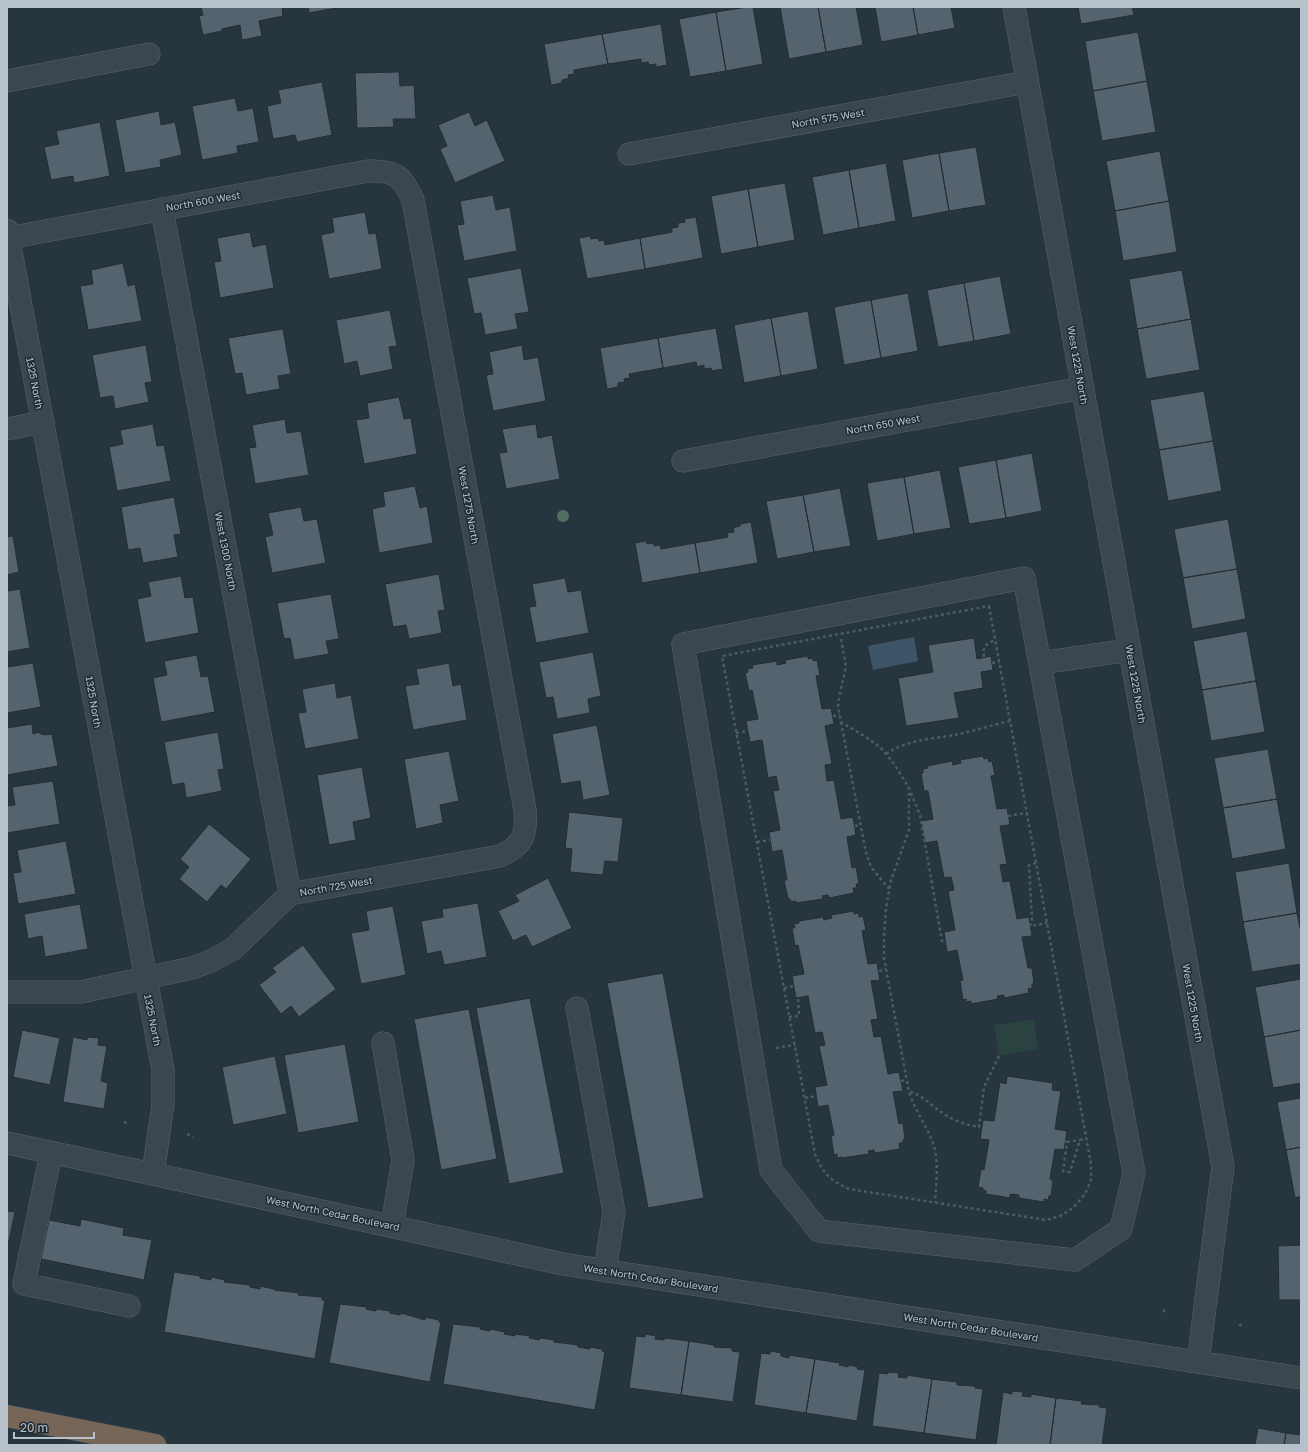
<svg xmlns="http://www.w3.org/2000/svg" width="1308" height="1452" viewBox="0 0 1308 1452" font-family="'Golos Text',sans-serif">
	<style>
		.green { fill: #2a4240 }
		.water { fill: #3e5567 }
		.building { fill: #55636f; stroke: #222d36 }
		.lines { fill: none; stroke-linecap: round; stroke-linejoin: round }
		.minor-casing { stroke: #59646d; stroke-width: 23 }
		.highway-casing { stroke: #46515a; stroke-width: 23 }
		.path { stroke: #495e5e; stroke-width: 2.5; stroke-dasharray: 3 3; stroke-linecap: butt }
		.minor { stroke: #3b464f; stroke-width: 22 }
		.highway { stroke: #756658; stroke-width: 22 }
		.tree { fill: #536f5f }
		.labels { text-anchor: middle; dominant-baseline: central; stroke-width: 3; stroke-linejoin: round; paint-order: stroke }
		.street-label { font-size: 10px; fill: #b7c1ca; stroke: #202b34 }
	</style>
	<rect width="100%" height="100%" fill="#27353f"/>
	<path class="green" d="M1034,1019L1038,1049L999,1056L994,1025Z"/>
	<path class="water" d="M914,637L918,661L873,670L868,646Z"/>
	<path class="building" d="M201,7H282L283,16L259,21L262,36L242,40L240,25L222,29V31L203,35L199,16L203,15Z
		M308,7H342L309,13Z
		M747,7H753L763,64L726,71L716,12Z
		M780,7H818L826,52L789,59Z
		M818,7H856L863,45L826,52Z
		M875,7H913L918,35L881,42Z
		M913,7H951L955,28L918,35Z
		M1078,7H1132L1134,15L1081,24Z
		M716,12L726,71L690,77L679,19Z
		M661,24L667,65L656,67V64L649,65L648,62L641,63V59L608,64L602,34Z
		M1138,32L1147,81L1093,91L1085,41Z
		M602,34L608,64L574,70V74L568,75L569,78L562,80V83L551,85L544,44Z
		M399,72L400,86L414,85L416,119H393L394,127L357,128L355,73Z
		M1147,81L1156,132L1102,141L1093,91Z
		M322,82L332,135L297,142L295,135L273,139L267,106L281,103L278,90Z
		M235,98L238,111L253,108L259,142L237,146L238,153L202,160L192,106Z
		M159,111L161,125L175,122L182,155L160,160L161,167L125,173L115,120Z
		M469,112L475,126L487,120L505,161L455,183L440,149L447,146L438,125Z
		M100,122L110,176L74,183L73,176L51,180L44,147L59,144L56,131Z
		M976,147L986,205L949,211L939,153Z
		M1160,151L1169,201L1115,211L1106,161Z
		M939,153L949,211L912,218L902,160Z
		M886,163L896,221L859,228L849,170Z
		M849,170L859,228L823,235L812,177Z
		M785,183L795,240L758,247L748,189Z
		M748,189L758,247L721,254L711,196Z
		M493,195L496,210L510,207L517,251L464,261L457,225L464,224L460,201Z
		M1169,201L1177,252L1123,261L1115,211Z
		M365,212L369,234L376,233L382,269L329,279L321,235L334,232L332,218Z
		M696,217L703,258L645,269L640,238L672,232V228L678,227V223L685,222L684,219Z
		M250,232L253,247L266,244L274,288L220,298L214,262L221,261L217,238Z
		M591,236V239L598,238L599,241L604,240L605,245L640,238L645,269L587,279L579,238Z
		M123,263L128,286L135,284L142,321L88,330L80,286L93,284L91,270Z
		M521,268L529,312L515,314L518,329L485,335L481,313L474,314L467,278Z
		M1182,270L1191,319L1137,329L1129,279Z
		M1000,276L1011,334L974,341L964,283Z
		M964,283L974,341L938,347L927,290Z
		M908,293L918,351L881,358L871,300Z
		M871,300L881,358L844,365L834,307Z
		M390,310L397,346L389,347L393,369L360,376L357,361L344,364L336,320Z
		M808,311L818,369L781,376L771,318Z
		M771,318L781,376L744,383L734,325Z
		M1191,319L1200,370L1146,379L1137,329Z
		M716,328L723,369L712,371L711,368L704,369V365L697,367L696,362L663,368L658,338Z
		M283,329L291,374L278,376L280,389L246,395L242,373L235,374L228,338Z
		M658,338L663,368L629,374L630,378L624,379L625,382L618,383V387L607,389L600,348Z
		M146,345L152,382L145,383L149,402L115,409L113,396L100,398L92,355Z
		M522,345L524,360L538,357L546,401L493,411L486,375L493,374L489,352Z
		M1204,391L1213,441L1159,450L1150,400Z
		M399,397L404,419L411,418L417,454L364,464L356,420L369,418L367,403Z
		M285,419L287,433L301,431L309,475L255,484L249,448L256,447L252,425Z
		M153,424L157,446L164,445L171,481L117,491L109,447L123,444L120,430Z
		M536,424L538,438L552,435L560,479L506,489L499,453L507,452L502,429Z
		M1213,441L1222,491L1168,501L1159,450Z
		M1032,453L1042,511L1006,518L996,460Z
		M996,460L1006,518L969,524L958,467Z
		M940,470L951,528L914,534L904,477Z
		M904,477L914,534L877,541L867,483Z
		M415,486L420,508L427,506L433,543L379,553L372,509L385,506L383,492Z
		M840,488L851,546L814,552L803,495Z
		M803,495L814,552L777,559L766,501Z
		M174,497L181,534L174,535L178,557L143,563L140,548L128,550L121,507Z
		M301,507L304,521L317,519L326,563L272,573L265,537L273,535L268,513Z
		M1228,519L1237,569L1183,578L1174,529Z
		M751,522L758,563L700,573L695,543L728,537L727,533L734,532L733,528L740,526V524Z
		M13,536L19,572L7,575V537Z
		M646,541L647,544L654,543V546L660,545L661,549L695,543L700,573L642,583L635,543Z
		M1237,569L1246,619L1192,629L1183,578Z
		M439,574L445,610L438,611L442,633L409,639L406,625L393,627L385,584Z
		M181,576L185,598L193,597L199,633L145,643L137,599L151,596L148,582Z
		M565,578L568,592L581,590L589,633L536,643L529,607L536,606L532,584Z
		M20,589L30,648L7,652V591Z
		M331,594L339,639L326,641L329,654L294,660L290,638L284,639L277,603Z
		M1247,631L1256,681L1202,690L1193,641Z
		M974,638L977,659L991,656L993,670L981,672L983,688L954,693L959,718L906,726L898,678L933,672L928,645Z
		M593,652L601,696L588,699L590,713L557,719L553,697L546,698L539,662Z
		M197,655L201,677L208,676L215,712L161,722L153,678L167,675L164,661Z
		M808,656V659L813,658V661L817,660L820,675L816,676L822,709L831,708L834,724L825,726L832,764L825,765L827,781L834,780L841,819L853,817L856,835L847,837L852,868L856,867L859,884H856L857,888H853L854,893L829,898L828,895L822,896L823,899L796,903V901L791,902L790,899H788L784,880H787L782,850L772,852L769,832L780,830L773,791L779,790L776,776L768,778L762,740L750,742L746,721L758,719L752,690L749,691L745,673L748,672L747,669L753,668L752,665L777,661V665L786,663L785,660Z
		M33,663L41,707L7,713V667Z
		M449,663L453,686L461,684L467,720L413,730L405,686L419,684L416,669Z
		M1256,681L1265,732L1211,741L1202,690Z
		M335,683L337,698L351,695L359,739L305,749L298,713L306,712L302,689Z
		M32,724L33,734L40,732V734H43L44,735L52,734L58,766L7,775V728Z
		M597,725L610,795L583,800L580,781L561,784L552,734Z
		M218,732L224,769L218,770L222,791L186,798L184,783L172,785L164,742Z
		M1268,749L1277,799L1223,808L1214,758Z
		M449,751L459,801L440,805L443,823L416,829L404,759Z
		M983,756L984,759L988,758L989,762L992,761L995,775L991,776L997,809L1007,808L1010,825L1000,826L1007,864L1000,865L1003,882L1010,881L1017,919L1029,917L1032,936L1022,937L1028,968H1032L1034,984H1032V988L1028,989L1029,993L1004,998V995L997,996L998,999L971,1004V1001L966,1002V999L963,1000L960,981L963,980L957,950L947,952L944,932L955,930L948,891L954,890L951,877L944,878L937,841L925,843L921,821L933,819L928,791H924L921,773H923V769L928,768L927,766L952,761L953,765L961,763L960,760Z
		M362,767L371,818L353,822L356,840L329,845L317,775Z
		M53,781L60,824L7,833V806L15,805L12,787Z
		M1277,799L1286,849L1232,859L1223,808Z
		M569,812L623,818L618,862L605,861L603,875L570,872L572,849L565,848Z
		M209,824L251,859L226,889L221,885L207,902L179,879L189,867L180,859Z
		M66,841L76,894L18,904L13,873L21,872L17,850Z
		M1289,863L1297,913L1243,922L1235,872Z
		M548,878L572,928L532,947L526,935L513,941L498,911L519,901L515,895Z
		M478,903L487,957L444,965L441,951L427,954L421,921L443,917L442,909Z
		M80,904L88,949L45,957L42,936L28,939L24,914Z
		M393,906L406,975L361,984L351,933L369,930L366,911Z
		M854,911V914L859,913V917L863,916L866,930L862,931L868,964L877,963L880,980L871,981L878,1019L871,1020L874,1037L881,1036L888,1074L899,1072L903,1091L893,1092L899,1124L903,1123L905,1139L903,1140V1143H899L900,1149L875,1153L874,1150L868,1151L869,1154L842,1158V1157L837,1158V1154L834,1155L831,1136L834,1135L828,1105L818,1107L815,1087L827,1085L819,1046L825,1045L822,1032L815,1033L808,996L796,998L792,976L804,974L798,945L795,946L792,928H795L794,924L799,923V921L823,917L824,920L832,918L831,915Z
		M1297,913L1301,933V964L1252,972L1243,922Z
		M303,945L336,989L299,1017L291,1006L281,1014L259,985L276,972L272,968Z
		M663,973L704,1198L648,1208L607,983Z
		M1301,979V1030L1264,1037L1255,987Z
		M530,998L564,1173L509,1184L476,1008Z
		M469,1009L497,1159L441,1170L414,1019Z
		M22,1030L60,1038L50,1085L13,1077Z
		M1301,1030V1083L1273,1088L1264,1037Z
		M73,1037L87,1040L88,1037L99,1038L98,1045L107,1046L101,1081L108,1083L104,1109L63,1102Z
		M345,1044L359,1122L298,1133L284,1055Z
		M275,1056L287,1114L233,1125L222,1067Z
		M1007,1076L1053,1083L1052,1090L1061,1091L1055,1129L1067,1131L1064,1150L1055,1149L1050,1179L1053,1181L1051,1196H1049L1048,1200L1044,1199V1202L1019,1198V1195L1010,1194V1198L986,1194V1191L983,1190V1188L978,1187L981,1169L984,1170L989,1140L980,1139L983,1120L994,1121L1000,1082L1006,1084Z
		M1301,1098V1147L1286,1150L1277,1102Z
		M1301,1147V1196L1295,1198L1286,1150Z
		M7,1211L15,1212L7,1250Z
		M81,1219L124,1228L123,1235L152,1240L144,1280L41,1259L49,1220L80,1226Z
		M1301,1245V1300H1279L1278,1246Z
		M174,1272L200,1276V1278L211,1280V1277L225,1280L224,1282L250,1285V1287L260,1289V1286L274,1289V1290L299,1293L298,1295L322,1297V1300H325L315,1359L164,1332Z
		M340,1304L367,1307L366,1309L376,1311V1309L390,1311V1313L400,1315L401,1313L425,1320V1317L439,1320V1322H441L430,1382L329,1363Z
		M453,1324L480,1327V1329L490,1331V1329L505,1332L504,1334L515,1336V1334L530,1336L529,1338L539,1340L540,1338L554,1340V1342L578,1345V1347L590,1349V1347L602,1349V1351L605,1352L595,1410L443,1384Z
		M645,1334L656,1336L655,1339L664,1340V1338L689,1341L681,1395L629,1388L636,1336L645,1337Z
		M689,1341L714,1345V1347L732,1348V1351L740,1352L733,1402L681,1395Z
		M771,1351L781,1353V1356L789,1358V1355L815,1359L806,1413L754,1405L761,1353L770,1354Z
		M815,1359L840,1363L839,1365L848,1367L849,1365L858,1367L857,1369L865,1370L857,1421L806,1413Z
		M888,1372L899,1373L898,1377L907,1378V1375L932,1379L924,1433L872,1426L879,1373L888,1374Z
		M932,1379L957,1382V1385L975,1386V1388L983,1389L976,1440L924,1433Z
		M1012,1391L1023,1392L1022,1396L1031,1397V1394L1056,1398L1050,1445H996L1003,1392L1012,1394Z
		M1056,1398L1082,1401L1081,1404L1100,1405L1099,1407L1107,1408L1102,1445H1050Z
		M1258,1428L1286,1433L1284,1445H1255Z
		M1286,1433L1301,1435V1445H1284Z"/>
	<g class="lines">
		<g class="minor-casing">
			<path id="minor" d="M1014,7L1223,1167L1198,1362
				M7,81L149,54
				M629,154L1027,82
				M162,209L290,894
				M7,230L163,1070V1104L153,1174
				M7,429L43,422
				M683,461L1083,388
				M1024,578L1134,1173L1121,1229L1075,1260L819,1231L771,1170L683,644Z
				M1040,663L1130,650
				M7,992H81L192,968L211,961L233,949L290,894L500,856C523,845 527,836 525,810L413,200C402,175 394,170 368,171L8,238
				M577,1008L614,1212L605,1271
				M383,1043L403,1160L392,1226
				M7,1143L153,1174L563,1264L1301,1378
				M51,1153L24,1284L129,1306"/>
		</g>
		<g class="highway-casing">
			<path id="highway" d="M7,1416L155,1445"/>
		</g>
		<path class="path" d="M989,606L1091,1164V1180L1085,1194L1073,1208L1060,1216L1046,1220L849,1189C830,1180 823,1174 815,1154L722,656Z
			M841,639L846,667L840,693L838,706L841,722L866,737L881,748L894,764L909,788V830L891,880L886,908L884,937V958L909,1092C915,1111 928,1127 934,1146C939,1164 936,1184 935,1202
			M984,657C982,646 986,644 995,640
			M992,663L999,662
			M833,716L840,715
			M841,722L866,853L871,867L889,889
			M736,733L748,731
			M886,754C908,739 935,739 959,734C976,730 993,725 1010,721
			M911,793L920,815L942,941H945
			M1008,816L1027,813
			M855,826L860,825
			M757,842L770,840
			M1036,863L1029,865L1032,919L1030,926L1047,923
			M879,971L886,969
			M784,988L794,986
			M789,1017L799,1016L798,997
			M776,1048L795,1045
			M901,1081L907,1080
			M910,1092C922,1095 931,1105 941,1112C952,1120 966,1125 979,1127L984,1087L999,1056
			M805,1098L816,1096
			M124,1122L130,1124
			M187,1134L193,1137
			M1065,1141L1067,1142L1063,1171L1070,1172L1080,1140L1086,1138
			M1067,1142L1080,1140
			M1163,1310L1168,1314
			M1239,1325H1243"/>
		<use href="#minor" class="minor"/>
		<use href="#highway" class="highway"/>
	</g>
	<circle class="tree" cx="563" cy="516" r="6"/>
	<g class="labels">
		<g class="street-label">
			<text transform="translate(828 118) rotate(-10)">North 575 West</text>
			<text transform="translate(203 201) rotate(-10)">North 600 West</text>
			<text transform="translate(1078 365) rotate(80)">West 1225 North</text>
			<text transform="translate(35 383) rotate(79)">1325 North</text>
			<text transform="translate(883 424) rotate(-10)">North 650 West</text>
			<text transform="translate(469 505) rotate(80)">West 1275 North</text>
			<text transform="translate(226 551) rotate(79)">West 1300 North</text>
			<text transform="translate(1136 684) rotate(80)">West 1225 North</text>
			<text transform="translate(94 702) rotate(80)">1325 North</text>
			<text transform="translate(336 886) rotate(-10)">North 725 West</text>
			<text transform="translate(1193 1003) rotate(80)">West 1225 North</text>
			<text transform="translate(153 1020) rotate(79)">1325 North</text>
			<text transform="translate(333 1213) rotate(12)">West North Cedar Boulevard</text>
			<text transform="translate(651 1278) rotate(9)">West North Cedar Boulevard</text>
			<text transform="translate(971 1327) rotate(9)">West North Cedar Boulevard</text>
		</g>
	</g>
	<rect width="1308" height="1452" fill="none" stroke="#b7c1ca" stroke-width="16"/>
	<path d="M14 1432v6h80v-6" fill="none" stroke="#b7c1ca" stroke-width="2"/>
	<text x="20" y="1432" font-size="12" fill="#b7c1ca" stroke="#202b34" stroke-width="3" paint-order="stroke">20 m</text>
</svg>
